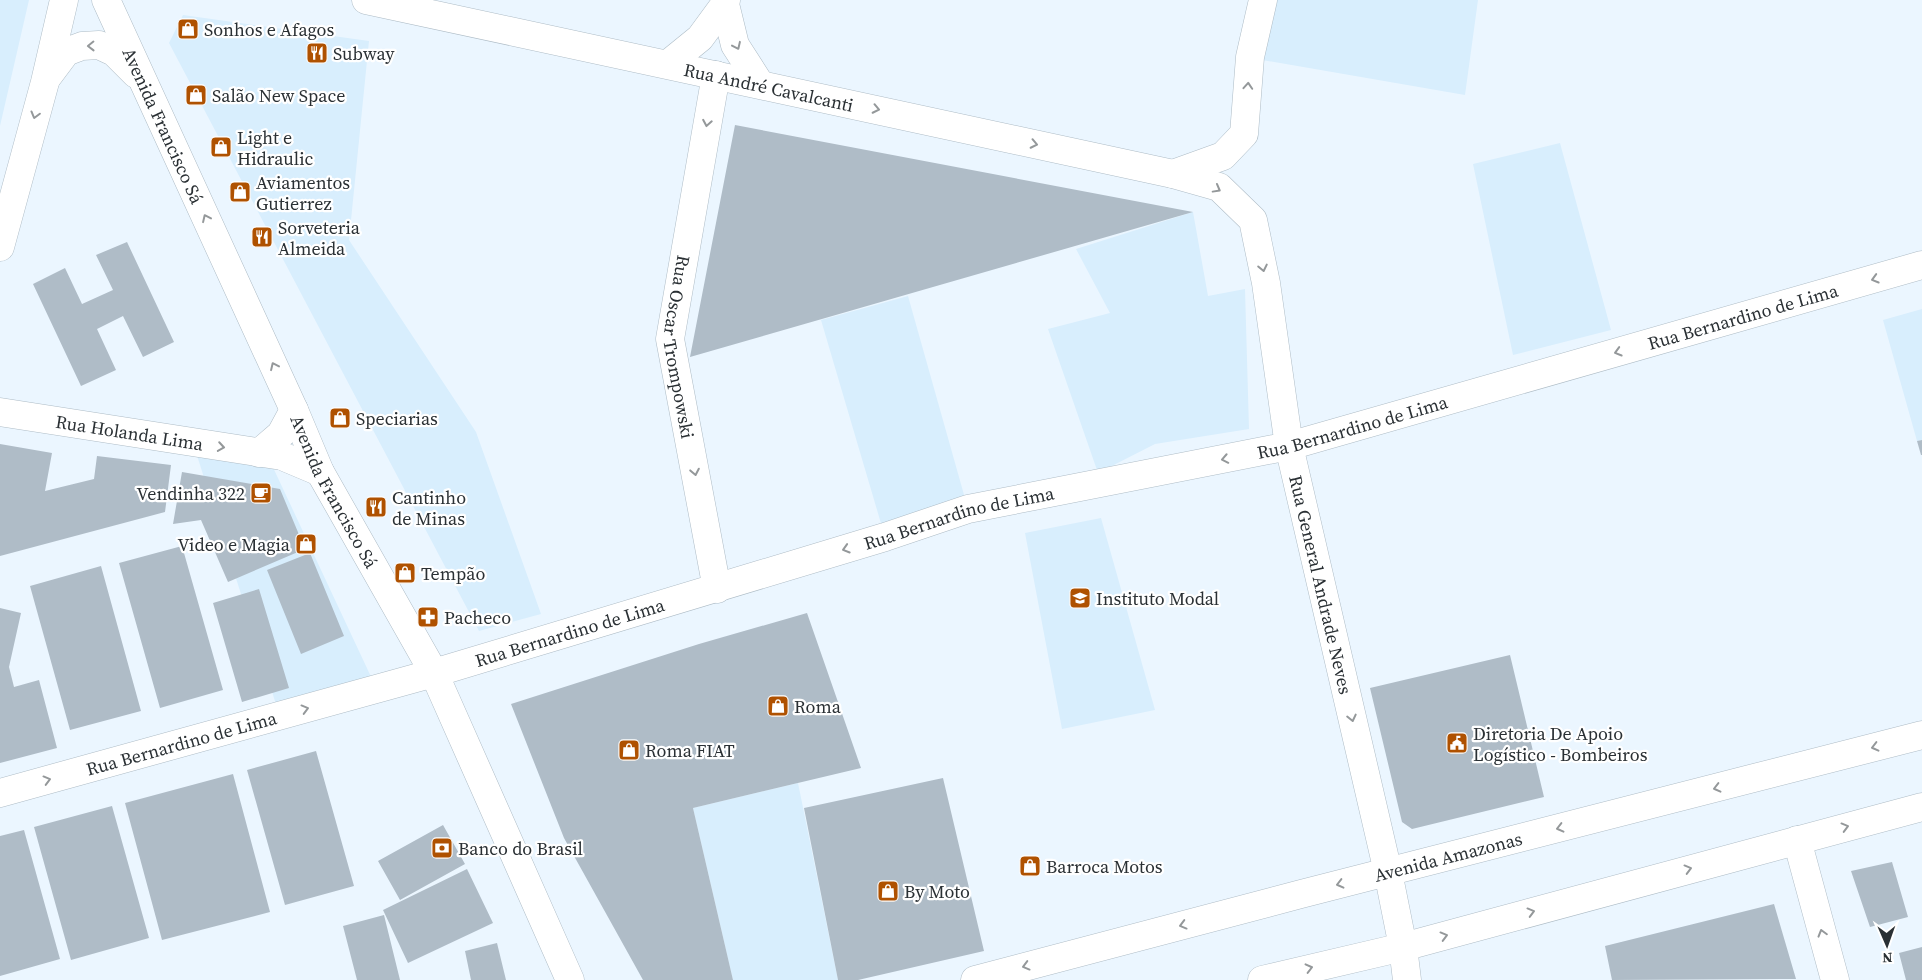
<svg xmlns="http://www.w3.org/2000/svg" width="1922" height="980" viewBox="0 0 1922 980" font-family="'Source Serif 4',serif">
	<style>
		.built { fill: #d8eefd }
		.building { fill: #afbcc7 }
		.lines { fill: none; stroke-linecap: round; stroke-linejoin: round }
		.minor-casing { stroke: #aebcc6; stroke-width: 29 }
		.major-casing { stroke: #aebcc6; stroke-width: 29 }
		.minor { stroke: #fff; stroke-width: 28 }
		.major { stroke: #fff; stroke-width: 28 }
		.oneway { stroke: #94989a }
		.labels { text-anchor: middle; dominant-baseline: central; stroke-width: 4.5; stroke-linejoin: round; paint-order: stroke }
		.poi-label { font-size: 18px; fill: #2a3034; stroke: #fff; text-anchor: start }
		.street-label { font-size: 18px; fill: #2a3034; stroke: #fff }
	</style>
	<rect width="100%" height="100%" fill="#ebf6ff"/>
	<path class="built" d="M0,0H29L0,126Z
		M1263,0H1478L1465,95L1251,58Z
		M183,15L369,41L349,240L476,432L541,614L479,631L169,43Z
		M1560,143L1611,330L1513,355L1473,164Z
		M1193,212L1208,296L1245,289L1249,429L1155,444L1098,473L1048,329L1110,313L1076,249Z
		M908,296L968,509L885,537L821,320Z
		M1922,309V440L1917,441L1883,320Z
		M194,446L270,461L373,681L280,717Z
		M1101,518L1155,710L1062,729L1025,533Z
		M798,783L838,980H733L693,808Z"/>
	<path class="building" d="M735,125L1193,212L690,357Z
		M127,242L174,342L143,357L123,316L97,329L116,370L81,386L33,284L65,268L82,304L113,290L96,255Z
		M1922,440V455H1921L1917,441Z
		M0,444L52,453L45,491L94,479L97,456L171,465L165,512L0,556Z
		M182,472L280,489L305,549L228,582L201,520L173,524Z
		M182,546L223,690L160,708L119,563Z
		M310,553L344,636L301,654L267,570Z
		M101,566L141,711L70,730L30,586Z
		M259,589L289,688L242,702L213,603Z
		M0,608L21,613L9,667L14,687L39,680L57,748L0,763Z
		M807,613L861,768L693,808L733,980H643L564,838L511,704L699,644Z
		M1510,655L1544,797L1412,829L1402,822L1370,688Z
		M316,751L354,886L285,905L247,770Z
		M233,774L270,912L162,940L125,803Z
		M943,778L984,951L858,980H838L804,808Z
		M112,806L149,938L71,960L34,827Z
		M443,825L465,864L400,900L378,861Z
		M24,830L60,959L0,976V836Z
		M1892,862L1908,917L1870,927L1851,871Z
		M467,869L493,923L408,963L383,910Z
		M1774,904L1796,979L1612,980L1605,946Z
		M384,915L400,980H357L343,926Z
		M497,943L506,980H471L465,951Z
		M1922,947V980H1906L1899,953Z"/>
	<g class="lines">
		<g class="minor-casing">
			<g id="minor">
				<path id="s1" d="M106,0L294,410L320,472L434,673L570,980"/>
				<path id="s2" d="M366,0L1173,174L1219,187L1253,220L1266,283L1289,446L1388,872L1403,947L1407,980"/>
				<path d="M726,0L725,4L735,45L760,84"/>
				<path d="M668,64L700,38L725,4"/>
				<path id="s3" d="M716,75L670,339L717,589"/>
				<path d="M48,76L66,52L82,46L99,45L114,52L136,74"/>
				<path d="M1173,174L1223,156L1244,134L1250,57L1263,0"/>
				<path d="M0,247L45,82L64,0"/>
				<path id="s4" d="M0,412L282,456L320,472"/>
				<path d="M259,453L281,434L294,410"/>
				<path id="s5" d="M0,793L434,673L885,537L968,509L1289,446L1922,265"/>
				<path d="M1797,840L1835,980"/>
			</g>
		</g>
		<g class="major-casing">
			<g id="major">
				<path id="s6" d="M975,980L1301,894L1922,735"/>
				<path d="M1262,980L1403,947L1922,807"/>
			</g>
		</g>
		<use href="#minor" class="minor"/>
		<use href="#major" class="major"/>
	</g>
	<defs><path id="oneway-chevron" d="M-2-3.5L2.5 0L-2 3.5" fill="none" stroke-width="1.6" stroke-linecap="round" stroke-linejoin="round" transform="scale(1.25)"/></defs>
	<g class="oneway">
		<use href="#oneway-chevron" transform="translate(91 46) rotate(179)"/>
		<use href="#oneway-chevron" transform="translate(737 46) rotate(65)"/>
		<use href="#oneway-chevron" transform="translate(1248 86) rotate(-86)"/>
		<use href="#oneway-chevron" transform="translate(876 109) rotate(12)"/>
		<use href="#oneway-chevron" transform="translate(35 115) rotate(105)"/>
		<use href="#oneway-chevron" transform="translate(707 123) rotate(100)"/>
		<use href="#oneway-chevron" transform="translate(1034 144) rotate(12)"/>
		<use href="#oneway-chevron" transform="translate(1217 189) rotate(29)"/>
		<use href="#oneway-chevron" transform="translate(206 218) rotate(-115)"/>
		<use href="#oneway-chevron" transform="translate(1263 268) rotate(78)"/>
		<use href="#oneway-chevron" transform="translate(1875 279) rotate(164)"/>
		<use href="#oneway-chevron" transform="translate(1618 352) rotate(164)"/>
		<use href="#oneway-chevron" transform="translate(274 366) rotate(-115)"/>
		<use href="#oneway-chevron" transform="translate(221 447) rotate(9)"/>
		<use href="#oneway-chevron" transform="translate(1225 459) rotate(169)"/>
		<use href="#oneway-chevron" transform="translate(695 472) rotate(79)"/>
		<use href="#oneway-chevron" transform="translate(846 549) rotate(163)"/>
		<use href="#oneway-chevron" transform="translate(305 709) rotate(-15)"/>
		<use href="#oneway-chevron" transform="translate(1352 718) rotate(77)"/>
		<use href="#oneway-chevron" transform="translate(1875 747) rotate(166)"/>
		<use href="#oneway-chevron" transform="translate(47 780) rotate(-15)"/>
		<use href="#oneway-chevron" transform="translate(1717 788) rotate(166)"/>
		<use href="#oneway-chevron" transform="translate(1845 827) rotate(-15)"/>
		<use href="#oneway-chevron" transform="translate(1560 828) rotate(166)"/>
		<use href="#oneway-chevron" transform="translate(1688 869) rotate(-15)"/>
		<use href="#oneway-chevron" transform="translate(1340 884) rotate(166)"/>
		<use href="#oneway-chevron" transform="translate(1531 912) rotate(-15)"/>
		<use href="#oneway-chevron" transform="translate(1183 925) rotate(165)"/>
		<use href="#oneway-chevron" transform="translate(1822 933) rotate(-106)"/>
		<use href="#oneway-chevron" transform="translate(1444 936) rotate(-15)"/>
		<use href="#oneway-chevron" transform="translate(1026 966) rotate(165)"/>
		<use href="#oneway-chevron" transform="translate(1309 968) rotate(-14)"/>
	</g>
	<defs>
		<g id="shop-square" transform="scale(1.125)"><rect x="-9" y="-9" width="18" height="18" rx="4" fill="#af5100" stroke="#fff"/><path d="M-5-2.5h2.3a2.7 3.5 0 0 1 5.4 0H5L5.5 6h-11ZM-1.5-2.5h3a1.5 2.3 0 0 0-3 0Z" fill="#fff"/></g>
		<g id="restaurant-square" transform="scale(1.125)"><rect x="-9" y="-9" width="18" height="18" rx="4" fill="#af5100" stroke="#fff"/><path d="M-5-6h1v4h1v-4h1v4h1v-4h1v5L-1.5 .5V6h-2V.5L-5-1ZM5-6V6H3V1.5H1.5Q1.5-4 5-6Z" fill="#fff"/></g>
		<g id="cafe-square" transform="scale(1.125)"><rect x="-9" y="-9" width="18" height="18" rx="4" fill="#af5100" stroke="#fff"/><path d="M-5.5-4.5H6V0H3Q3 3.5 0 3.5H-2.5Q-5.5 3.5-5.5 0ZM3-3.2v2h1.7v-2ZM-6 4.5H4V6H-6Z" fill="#fff"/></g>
		<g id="university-square" transform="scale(1.125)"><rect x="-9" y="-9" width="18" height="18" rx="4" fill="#af5100" stroke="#fff"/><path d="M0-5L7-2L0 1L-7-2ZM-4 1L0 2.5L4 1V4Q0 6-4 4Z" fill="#fff"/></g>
		<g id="pharmacy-square" transform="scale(1.125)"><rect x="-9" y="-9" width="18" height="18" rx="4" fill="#af5100" stroke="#fff"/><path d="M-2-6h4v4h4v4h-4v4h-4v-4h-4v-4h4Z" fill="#fff"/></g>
		<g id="civic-square" transform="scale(1.125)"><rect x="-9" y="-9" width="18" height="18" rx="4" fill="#af5100" stroke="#fff"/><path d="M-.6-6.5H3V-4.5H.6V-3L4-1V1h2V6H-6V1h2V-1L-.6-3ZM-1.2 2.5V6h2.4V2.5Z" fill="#fff"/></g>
		<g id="bank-square" transform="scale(1.125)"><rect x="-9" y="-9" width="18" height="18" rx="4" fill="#af5100" stroke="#fff"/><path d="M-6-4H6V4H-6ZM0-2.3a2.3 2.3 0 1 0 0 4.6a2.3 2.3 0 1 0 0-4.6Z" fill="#fff"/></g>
	</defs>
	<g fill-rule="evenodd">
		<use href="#shop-square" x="188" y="29"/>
		<use href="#restaurant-square" x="317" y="53"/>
		<use href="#shop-square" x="196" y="95"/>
		<use href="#shop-square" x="221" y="147"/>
		<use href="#shop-square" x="240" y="192"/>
		<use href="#restaurant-square" x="262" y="237"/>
		<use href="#shop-square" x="340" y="418"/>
		<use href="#cafe-square" x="261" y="493"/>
		<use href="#restaurant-square" x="376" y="507"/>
		<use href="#shop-square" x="306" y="544"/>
		<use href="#shop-square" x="405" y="573"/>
		<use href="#university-square" x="1080" y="598"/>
		<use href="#pharmacy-square" x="428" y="617"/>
		<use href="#shop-square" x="778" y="706"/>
		<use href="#civic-square" x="1457" y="743"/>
		<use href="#shop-square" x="629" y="750"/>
		<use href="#bank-square" x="442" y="848"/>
		<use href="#shop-square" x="1030" y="866"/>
		<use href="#shop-square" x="888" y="891"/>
	</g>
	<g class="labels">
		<g class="poi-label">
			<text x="204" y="29">Sonhos e Afagos</text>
			<text x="333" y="53">Subway</text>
			<text x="212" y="95">Salão New Space</text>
			<text x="237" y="137">Light e<tspan x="237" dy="21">Hidraulic</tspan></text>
			<text x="256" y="182">Aviamentos<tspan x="256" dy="21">Gutierrez</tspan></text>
			<text x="278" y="227">Sorveteria<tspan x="278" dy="21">Almeida</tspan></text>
			<text x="356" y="418">Speciarias</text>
			<text x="245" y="493" text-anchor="end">Vendinha 322</text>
			<text x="392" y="497">Cantinho<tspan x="392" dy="21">de Minas</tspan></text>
			<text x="290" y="544" text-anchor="end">Video e Magia</text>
			<text x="421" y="573">Tempão</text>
			<text x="1096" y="598">Instituto Modal</text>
			<text x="444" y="617">Pacheco</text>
			<text x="794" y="706">Roma</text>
			<text x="1473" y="733">Diretoria De Apoio<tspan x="1473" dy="21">Logístico - Bombeiros</tspan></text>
			<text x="645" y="750">Roma FIAT</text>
			<text x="458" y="848">Banco do Brasil</text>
			<text x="1046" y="866">Barroca Motos</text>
			<text x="904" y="891">By Moto</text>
		</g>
		<g class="street-label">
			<text stroke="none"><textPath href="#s2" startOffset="412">Rua André Cavalcanti</textPath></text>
			<text stroke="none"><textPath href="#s1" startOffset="138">Avenida Francisco Sá</textPath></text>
			<text stroke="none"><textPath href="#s5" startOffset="1808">Rua Bernardino de Lima</textPath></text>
			<text stroke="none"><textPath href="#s3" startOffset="276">Rua Oscar Trompowski</textPath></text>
			<text stroke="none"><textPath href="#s5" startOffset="1402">Rua Bernardino de Lima</textPath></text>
			<text stroke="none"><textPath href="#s4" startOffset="131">Rua Holanda Lima</textPath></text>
			<text stroke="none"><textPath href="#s1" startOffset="542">Avenida Francisco Sá</textPath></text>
			<text stroke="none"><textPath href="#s5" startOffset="998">Rua Bernardino de Lima</textPath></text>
			<text stroke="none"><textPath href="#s2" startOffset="1292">Rua General Andrade Neves</textPath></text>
			<text stroke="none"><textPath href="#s5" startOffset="592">Rua Bernardino de Lima</textPath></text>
			<text stroke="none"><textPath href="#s5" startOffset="188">Rua Bernardino de Lima</textPath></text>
			<text stroke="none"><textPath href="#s6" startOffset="489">Avenida Amazonas</textPath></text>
		</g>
	</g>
	<g transform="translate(1887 945) rotate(178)" stroke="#ffffff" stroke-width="4" paint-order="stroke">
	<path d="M0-4L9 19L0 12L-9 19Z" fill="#2a3034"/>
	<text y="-8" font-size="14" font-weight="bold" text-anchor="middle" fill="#2a3034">N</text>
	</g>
</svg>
